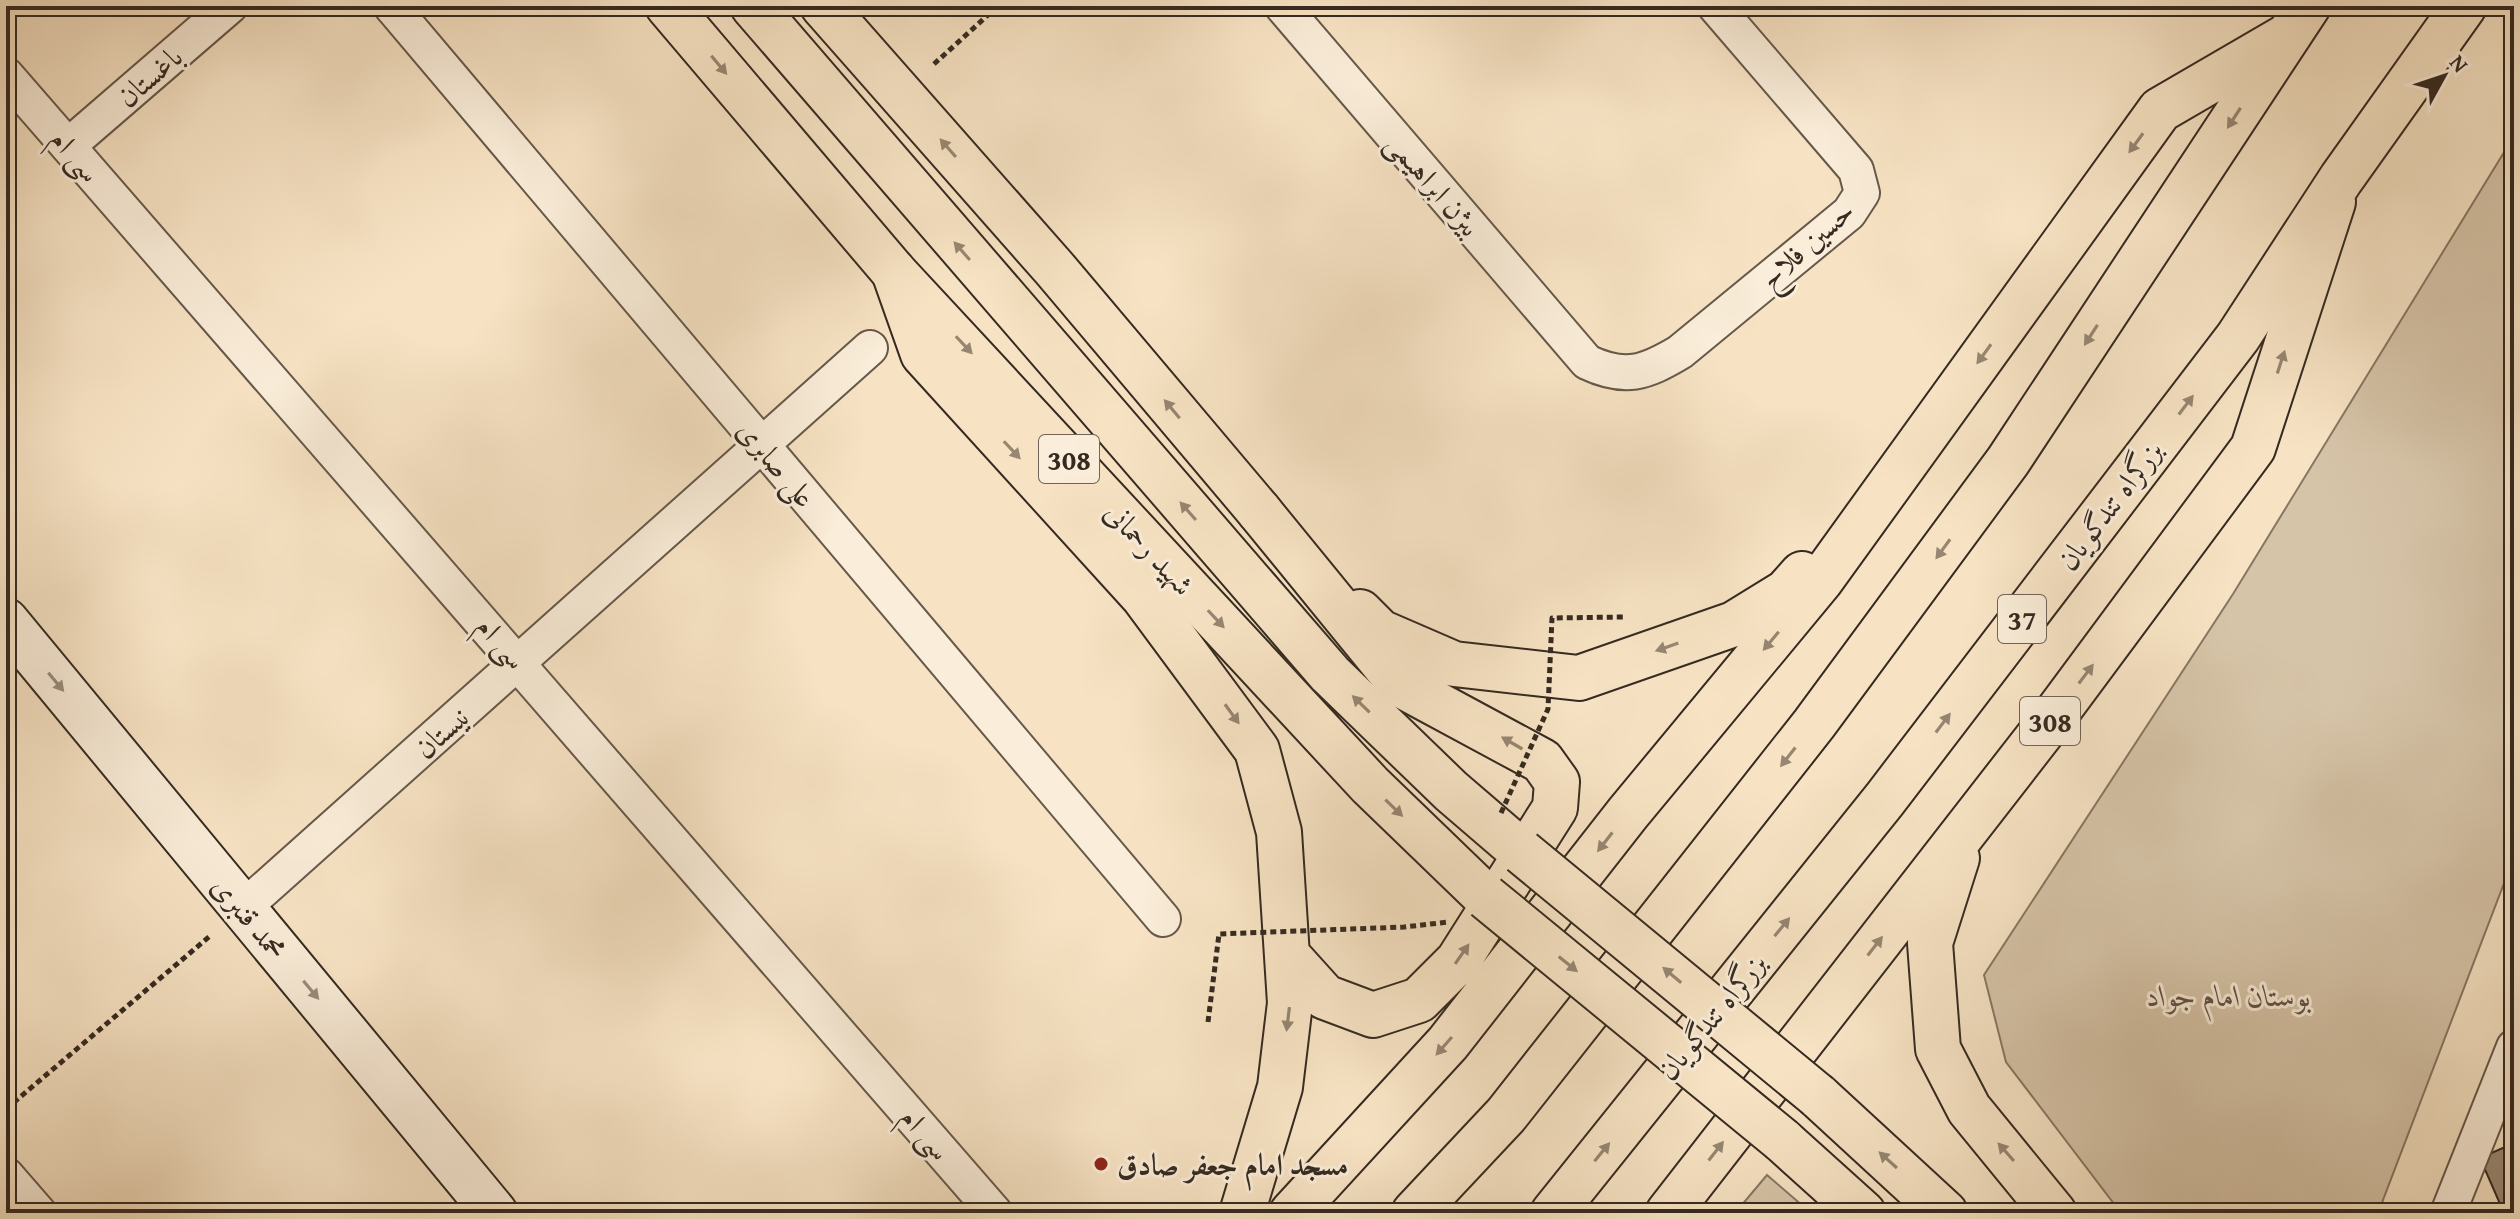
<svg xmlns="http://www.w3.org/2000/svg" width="2520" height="1219" viewBox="0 0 2520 1219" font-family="'Gentium Book Plus',Amiri,serif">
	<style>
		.green { fill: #d6c4a8; stroke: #867764; stroke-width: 2 }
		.building { fill: #9a8a76; stroke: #352a21; stroke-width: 2 }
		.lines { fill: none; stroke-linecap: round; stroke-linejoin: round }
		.street-casing { stroke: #66584a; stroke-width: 38 }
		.secondary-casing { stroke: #352a21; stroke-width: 48 }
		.primary-casing { stroke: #352a21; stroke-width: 48 }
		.highway-casing { stroke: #352a21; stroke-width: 48 }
		.path { stroke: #352a21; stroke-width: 5; stroke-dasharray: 6 4; stroke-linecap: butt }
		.street { stroke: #faedd9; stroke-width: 34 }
		.secondary { stroke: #faedd9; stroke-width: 44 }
		.primary { stroke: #f7e3c4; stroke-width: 44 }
		.highway { stroke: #f7e3c4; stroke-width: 44 }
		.primary-bridge-casing { stroke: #352a21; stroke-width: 48; stroke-linecap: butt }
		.path-bridge { stroke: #352a21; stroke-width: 5; stroke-dasharray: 6 4; stroke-linecap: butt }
		.primary-bridge { stroke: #f7e3c4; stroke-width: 44 }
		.oneway { fill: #968672 }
		.oneway2 { fill: #988c7d }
		.poi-dot { fill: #8f2418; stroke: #faedd9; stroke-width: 3 }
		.labels { text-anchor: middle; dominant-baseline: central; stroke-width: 6; stroke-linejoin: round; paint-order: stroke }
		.shield { fill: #faedd9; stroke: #706458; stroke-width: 2 }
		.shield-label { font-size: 28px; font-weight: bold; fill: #352a21 }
		.street-label { font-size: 30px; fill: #352a21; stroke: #faedd9 }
		.park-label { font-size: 30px; font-style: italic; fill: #5d5043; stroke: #faedd9 }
		.poi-label { font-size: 30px; font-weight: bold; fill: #352a21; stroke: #faedd9; text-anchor: start }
	</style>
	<rect width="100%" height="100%" fill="#f7e3c4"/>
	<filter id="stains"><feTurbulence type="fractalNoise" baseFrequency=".0025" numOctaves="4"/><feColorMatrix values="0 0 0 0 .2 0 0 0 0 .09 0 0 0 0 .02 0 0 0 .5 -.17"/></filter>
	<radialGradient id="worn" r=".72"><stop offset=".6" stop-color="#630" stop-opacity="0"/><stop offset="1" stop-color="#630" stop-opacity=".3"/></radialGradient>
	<path class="green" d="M2514,136V857L2378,1213H2121L2006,1062L1984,975L2233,594Z
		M1767,1175L1811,1213H1735Z"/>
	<path class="building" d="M2514,1143V1213H2504L2480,1158Z"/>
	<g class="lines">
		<g class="street-casing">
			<path id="street" d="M391,6L1163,919
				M1282,6L1587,362C1625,380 1645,373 1680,352L1849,213L1862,193L1856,170L1715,6
				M6,75L995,1213
				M68,146L230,6
				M243,908L870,348
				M6,1175L39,1213
				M2448,1213L2514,1047"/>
		</g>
		<g class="secondary-casing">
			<path id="secondary" d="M6,621L495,1213"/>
		</g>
		<g class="primary-casing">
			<path id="primary" d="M668,6L894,272L1370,785L1486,897
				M753,6L1330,674L1451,791L1522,852
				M823,6L1054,268L1259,511
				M1957,858L1930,943L1938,1049L1969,1109L2054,1213
				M1818,1096L1945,1213
				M1782,1140L1863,1213
				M1668,1213L2055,715L2253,448L2333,202"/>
		</g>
		<g class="highway-casing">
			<path id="highway" d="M894,272L923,354L1143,596L1257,750L1279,832L1290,1003L1280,1087L1242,1213
				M1259,511L1401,685L1542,761L1557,782L1555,808L1458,961L1419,1000L1373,1015L1325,997L1288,956
				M1360,612L1380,632L1454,664L1579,678L1734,624L1786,592L1802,574
				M1292,1213L1448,1043L1628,813L1821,580L2160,110L2289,35
				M1414,1213L1506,1115L1814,724L2008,461L2308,6
				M1553,1213L1885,799L2238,337L2341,179L2464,6"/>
		</g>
		<path class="path" d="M934,64L998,6
			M6,1109L210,936"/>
		<use href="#street" class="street"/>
		<use href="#secondary" class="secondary"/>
		<use href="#primary" class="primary"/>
		<use href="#highway" class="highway"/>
		<g class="primary-bridge-casing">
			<path id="primary-bridge" d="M1522,852L1818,1096
				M1486,897L1782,1140"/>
		</g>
		<path class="path-bridge" d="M1501,813L1548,709L1552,618L1623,617
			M1208,1022L1219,934L1404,927L1449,922"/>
		<use href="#primary-bridge" class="primary-bridge"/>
	</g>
	<defs><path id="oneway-solid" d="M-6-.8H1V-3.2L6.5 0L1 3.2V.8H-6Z" transform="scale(2)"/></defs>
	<g class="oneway">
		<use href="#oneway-solid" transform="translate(719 65) rotate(50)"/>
		<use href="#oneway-solid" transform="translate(2234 118) rotate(123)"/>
		<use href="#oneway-solid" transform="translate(2136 143) rotate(126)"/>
		<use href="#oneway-solid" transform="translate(948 148) rotate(-131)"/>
		<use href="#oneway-solid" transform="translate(962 251) rotate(-131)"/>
		<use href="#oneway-solid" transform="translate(2091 335) rotate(123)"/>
		<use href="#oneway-solid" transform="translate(964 345) rotate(47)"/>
		<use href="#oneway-solid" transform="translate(1984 354) rotate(126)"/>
		<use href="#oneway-solid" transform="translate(2281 362) rotate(-72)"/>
		<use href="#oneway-solid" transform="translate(2186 405) rotate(-53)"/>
		<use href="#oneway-solid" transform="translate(1172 409) rotate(-130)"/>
		<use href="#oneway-solid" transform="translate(1012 450) rotate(47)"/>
		<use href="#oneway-solid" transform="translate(1188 511) rotate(-131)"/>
		<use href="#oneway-solid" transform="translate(1943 549) rotate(126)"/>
		<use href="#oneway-solid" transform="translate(1216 619) rotate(47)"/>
		<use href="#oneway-solid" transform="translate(1771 641) rotate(130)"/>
		<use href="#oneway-solid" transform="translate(1667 647) rotate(161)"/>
		<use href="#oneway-solid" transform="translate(2086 674) rotate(-53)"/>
		<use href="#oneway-solid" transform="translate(1361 704) rotate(-136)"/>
		<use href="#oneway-solid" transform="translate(1232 714) rotate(54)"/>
		<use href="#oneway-solid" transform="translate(1943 723) rotate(-53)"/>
		<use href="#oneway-solid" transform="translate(1512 743) rotate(-150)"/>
		<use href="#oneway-solid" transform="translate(1788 757) rotate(128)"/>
		<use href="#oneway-solid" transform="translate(1394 808) rotate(44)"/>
		<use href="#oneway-solid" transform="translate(1605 842) rotate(128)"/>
		<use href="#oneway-solid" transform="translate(1782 927) rotate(-51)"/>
		<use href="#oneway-solid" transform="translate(1875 946) rotate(-52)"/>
		<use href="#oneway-solid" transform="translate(1462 954) rotate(-55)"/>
		<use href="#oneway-solid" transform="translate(1568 964) rotate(39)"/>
		<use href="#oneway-solid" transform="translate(1672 975) rotate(-140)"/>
		<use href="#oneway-solid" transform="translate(1288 1019) rotate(97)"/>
		<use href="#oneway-solid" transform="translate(1444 1046) rotate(131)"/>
		<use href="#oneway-solid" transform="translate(1716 1151) rotate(-52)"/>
		<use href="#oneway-solid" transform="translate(1602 1152) rotate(-51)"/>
		<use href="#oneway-solid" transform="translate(2006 1152) rotate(-131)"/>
		<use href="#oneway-solid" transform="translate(1888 1160) rotate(-138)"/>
	</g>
	<g class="oneway2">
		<use href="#oneway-solid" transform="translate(56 682) rotate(50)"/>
		<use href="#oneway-solid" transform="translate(311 990) rotate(50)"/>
	</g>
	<circle class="poi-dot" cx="1101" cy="1164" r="8"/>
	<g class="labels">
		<g class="shield">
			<rect x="1039" y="435" width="60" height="48" rx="6"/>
			<rect x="1998" y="595" width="48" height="48" rx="6"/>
			<rect x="2020" y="697" width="60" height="48" rx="6"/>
		</g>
		<g class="shield-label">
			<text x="1069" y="459">308</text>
			<text x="2022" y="619">37</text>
			<text x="2050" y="721">308</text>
		</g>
		<g class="street-label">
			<text transform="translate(149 76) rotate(-41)">باغستان</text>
			<text transform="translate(76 155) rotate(49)">سی ام</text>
			<text transform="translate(1434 184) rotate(49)">بیژن ابراهیمی</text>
			<text transform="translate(1806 244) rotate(-42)">حسین فلاح</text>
			<text transform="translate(777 463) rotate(50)">علی صابری</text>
			<text transform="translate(2109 505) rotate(-53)">بزرگراه تندگویان</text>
			<text transform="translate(1150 548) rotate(47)">شهید رحمانی</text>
			<text transform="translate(502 642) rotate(49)">سی ام</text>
			<text transform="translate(441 732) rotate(-42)">نیستان</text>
			<text transform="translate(250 917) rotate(50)">محمد قنبری</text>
			<text transform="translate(1711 1016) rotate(-51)">بزرگراه تندگویان</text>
			<text transform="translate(926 1133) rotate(49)">سی ام</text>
		</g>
		<g class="park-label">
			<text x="2229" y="995">بوستان امام جواد</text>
		</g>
		<g class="poi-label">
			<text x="1117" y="1164">مسجد امام جعفر صادق</text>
		</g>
	</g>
	<rect width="2520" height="1219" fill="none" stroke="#f7e3c4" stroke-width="32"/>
	<rect x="8" y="8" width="2504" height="1203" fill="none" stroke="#352a21" stroke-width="4"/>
	<rect x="16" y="16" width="2488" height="1187" fill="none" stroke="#352a21" stroke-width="2"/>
	<g transform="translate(2444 76) rotate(50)" stroke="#faedd9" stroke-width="6" paint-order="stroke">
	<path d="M0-6L14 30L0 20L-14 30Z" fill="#352a21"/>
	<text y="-12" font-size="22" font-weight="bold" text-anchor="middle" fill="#352a21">N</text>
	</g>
	<rect width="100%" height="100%" filter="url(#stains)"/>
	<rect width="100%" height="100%" fill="url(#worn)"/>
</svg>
